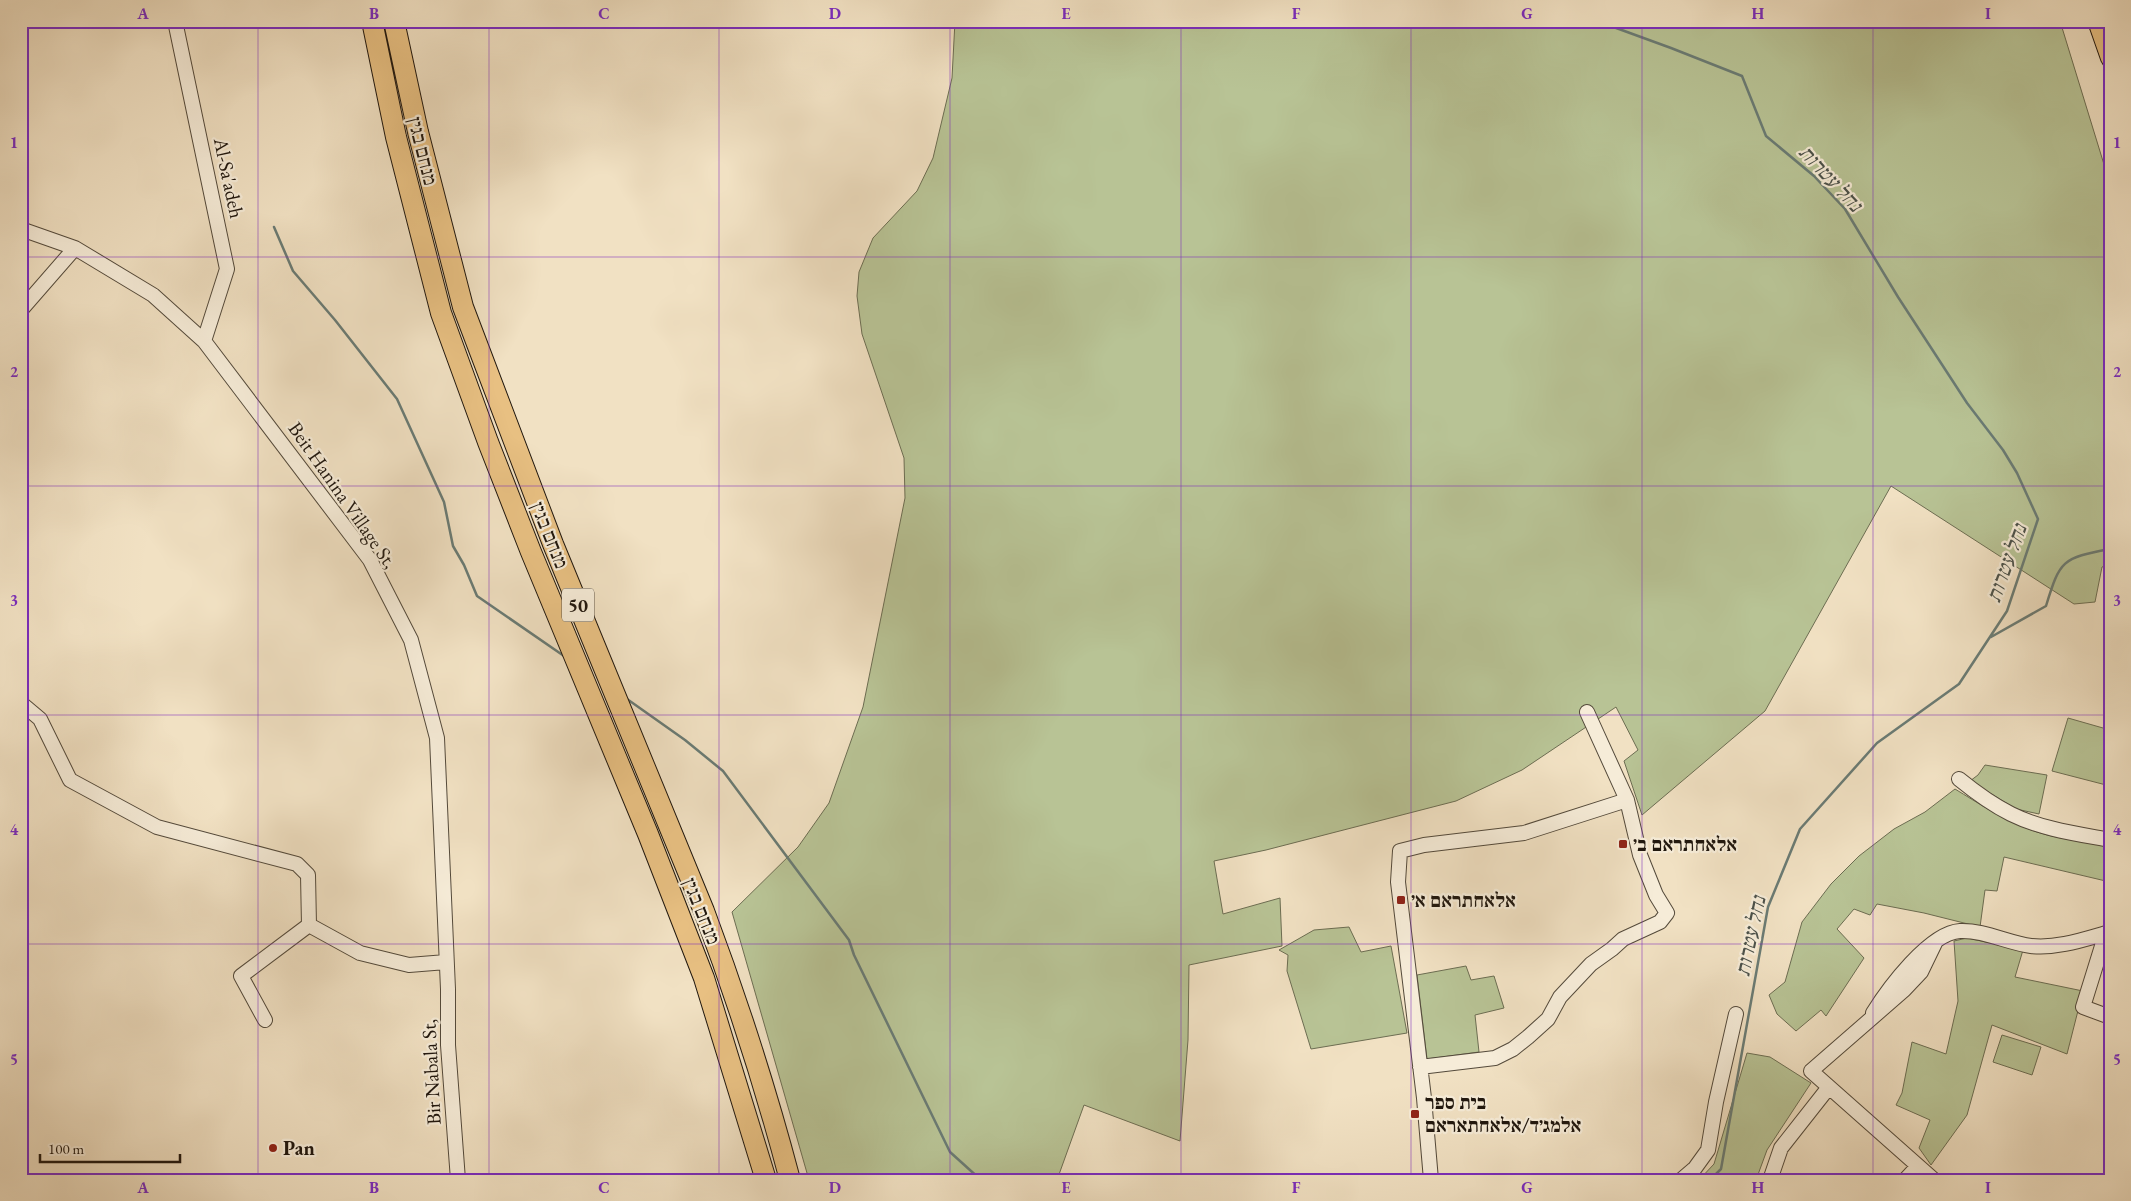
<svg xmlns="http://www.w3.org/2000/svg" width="2131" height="1201" viewBox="0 0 2131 1201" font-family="'EB Garamond','Frank Ruhl Libre',serif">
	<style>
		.green { fill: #b8c395; stroke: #6c6d52 }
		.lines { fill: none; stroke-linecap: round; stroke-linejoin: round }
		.stream { stroke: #6a7b74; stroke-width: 2.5 }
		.minor-casing { stroke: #544a3b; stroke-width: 16 }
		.major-casing { stroke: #20170e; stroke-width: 20 }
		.highway-casing { stroke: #20170e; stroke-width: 22 }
		.minor { stroke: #f6ecd8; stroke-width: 14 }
		.major { stroke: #e8c082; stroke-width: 18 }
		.highway { stroke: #e8c082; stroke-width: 20 }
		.grid { fill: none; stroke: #7b2cbf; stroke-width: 1; stroke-opacity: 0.55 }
		.poi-dot { fill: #8f2418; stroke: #f6ecd8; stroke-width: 2 }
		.labels { text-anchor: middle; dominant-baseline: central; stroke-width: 4.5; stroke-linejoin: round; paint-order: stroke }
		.shield { fill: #f6ecd8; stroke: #60574b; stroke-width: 1 }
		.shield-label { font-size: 19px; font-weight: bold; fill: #20170e }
		.street-label { font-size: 20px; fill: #20170e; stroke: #f6ecd8 }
		.poi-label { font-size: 20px; font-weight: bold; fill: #20170e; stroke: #f6ecd8; text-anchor: start }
		.water-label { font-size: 21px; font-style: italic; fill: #4b514a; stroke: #f6ecd8 }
		.neatline { fill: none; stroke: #7b2cbf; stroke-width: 2 }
		.grid-label { font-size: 16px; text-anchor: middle; font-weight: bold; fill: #7b2cbf }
	</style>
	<rect width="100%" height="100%" fill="#f1e1c3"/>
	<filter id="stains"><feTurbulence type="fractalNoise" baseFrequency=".004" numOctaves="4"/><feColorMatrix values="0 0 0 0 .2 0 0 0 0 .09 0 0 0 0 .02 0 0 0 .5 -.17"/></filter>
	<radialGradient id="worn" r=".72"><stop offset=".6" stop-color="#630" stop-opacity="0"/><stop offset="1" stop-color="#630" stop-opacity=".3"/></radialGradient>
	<path class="green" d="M955,21H2060L2110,184V564L2102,567L2095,602L2074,604L1891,486L1765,711L1642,815L1624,761L1638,750L1616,707L1522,770L1456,801L1266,850L1214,861L1223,914L1280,898L1282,946L1189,965L1188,1040L1180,1141L1084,1105L1057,1180H809L732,912L798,847L829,803L863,707L905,498L904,458L862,334L857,296L859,272L873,238L917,191L933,158L952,78Z
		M2068,718L2110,730V786L2052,771Z
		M1985,765L2047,775L2039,814L2016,809L1970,781L1978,775Z
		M1955,789C1978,803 2001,818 2026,828C2052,839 2083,841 2110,845V882L2004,857L1997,891L1985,890L1980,927L1924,913L1877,904L1870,915L1854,909L1837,929L1864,958L1826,1016L1821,1010L1796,1031L1777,1014L1769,995L1785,982L1802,922L1831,884L1859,856L1894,829L1925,812Z
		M1349,927L1361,952L1391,946L1407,1033L1311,1049L1287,971L1288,955L1279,950L1314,930Z
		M1967,938L2023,950L2015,977L2083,991L2067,1054L1992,1025L1967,1115L1931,1165L1919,1148L1930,1120L1896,1105L1902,1093L1912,1042L1946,1054L1958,1001L1954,941Z
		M1466,966L1471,980L1494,976L1504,1008L1475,1015L1479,1052L1427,1059L1417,975Z
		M2002,1035L2041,1047L2032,1075L1993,1062Z
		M1747,1053L1770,1057L1811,1083L1767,1150L1756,1180H1699L1714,1164Z"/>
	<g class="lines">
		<path class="stream" d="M1597,21L1671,48L1742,76L1766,136L1814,176L1845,209L1898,297L1967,403L2003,450L2017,473L2038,519L2007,611L1959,684L1877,743L1800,829L1768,907L1721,1169L1710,1180
			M274,227L293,271L335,320L397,399L444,502L453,546L464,565L477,596L564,656
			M1991,637L2046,606C2060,560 2062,558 2110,549
			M627,699L685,740L723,771L849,940L854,955L950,1152L981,1180"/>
		<g class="minor-casing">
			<path id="minor" d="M175,21L227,269L204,341
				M21,229L75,248L153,295L204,341L370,560L411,640L437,738L448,989V1045L458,1180
				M21,310L75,248
				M21,703L40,719L70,780L157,827L297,864L308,875L309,925L360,953L409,965L446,962
				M1959,779C1975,792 1993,805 2011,814C2041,829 2078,834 2110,840
				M2106,933L2083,1007L2110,1017
				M1873,1013C1888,989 1929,933 1960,931C1984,930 2008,943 2031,946C2057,949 2085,939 2110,932
				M265,1020L241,976L309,925
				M1420,1067L1495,1058L1513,1049L1528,1037L1548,1019L1560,997L1591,964L1612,949L1623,939L1660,922L1667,913L1656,895L1640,855L1627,800L1587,712
				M1431,1180L1424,1098L1398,882L1400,851L1424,845L1524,833L1627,800
				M1681,1180L1695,1168L1708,1150L1716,1102L1736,1014
				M1770,1180L1781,1148L1829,1087
				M1905,1180L1918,1166
				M1934,1180L1811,1071L1904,990L1921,972L1936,941"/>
		</g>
		<g class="major-casing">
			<path id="major" d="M2097,21L2110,58"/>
		</g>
		<g class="highway-casing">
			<path id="highway" d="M372,21L396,137L441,313L488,442L531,552L648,834L704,978L766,1180
				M394,21L418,132L463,307L553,544L704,911C737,999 766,1089 790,1180"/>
		</g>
		<use href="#minor" class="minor"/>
		<use href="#major" class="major"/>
		<use href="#highway" class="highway"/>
	</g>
	<path class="grid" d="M258,21V1180M489,21V1180M719,21V1180M950,21V1180M1181,21V1180M1411,21V1180M1642,21V1180M1873,21V1180M21,257H2110M21,486H2110M21,715H2110M21,944H2110"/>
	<g class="poi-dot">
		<rect x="1618" y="839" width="10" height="10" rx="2.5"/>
		<rect x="1396" y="895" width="10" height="10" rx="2.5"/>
		<rect x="1410" y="1109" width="10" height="10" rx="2.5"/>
		<circle cx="273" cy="1148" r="5"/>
	</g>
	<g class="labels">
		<rect class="shield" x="562" y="588.5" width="32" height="33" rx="4"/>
		<g class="shield-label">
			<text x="578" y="605">50</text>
		</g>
		<g class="street-label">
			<text transform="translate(423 151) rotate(76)">מנחם בגין</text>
			<text transform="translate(229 178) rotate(78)">Al-Sa'adeh</text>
			<text transform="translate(343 495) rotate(55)">Beit Hanina Village St,</text>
			<text transform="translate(550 535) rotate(68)">מנחם בגין</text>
			<text transform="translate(702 911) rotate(68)">מנחם בגין</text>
			<text transform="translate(431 1072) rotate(-93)">Bir Nabala St,</text>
		</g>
		<g class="poi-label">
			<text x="1633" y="844">אלאחתראם ב׳</text>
			<text x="1411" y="900">אלאחתראם א׳</text>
			<text x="1425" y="1102">בית ספר<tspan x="1425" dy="23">אלמג׳ד/אלאחתאראם</tspan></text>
			<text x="283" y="1148">Pan</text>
		</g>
		<g class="water-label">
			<text transform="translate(1831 178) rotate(47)">נחל עטרות</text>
			<text transform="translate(2006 563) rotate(-70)">נחל עטרות</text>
			<text transform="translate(1750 936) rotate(-78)">נחל עטרות</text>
		</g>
	</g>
	<rect width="2131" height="1201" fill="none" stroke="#f1e1c3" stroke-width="55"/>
	<path d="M40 1154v8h140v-8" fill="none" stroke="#20170e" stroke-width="2.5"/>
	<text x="48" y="1154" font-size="15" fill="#20170e" stroke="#f6ecd8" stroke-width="4" paint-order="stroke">100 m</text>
	<rect x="28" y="28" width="2076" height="1146" class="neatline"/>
	<g class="grid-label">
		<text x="143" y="19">A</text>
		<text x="374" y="19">B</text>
		<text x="604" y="19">C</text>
		<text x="835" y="19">D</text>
		<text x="1066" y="19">E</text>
		<text x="1296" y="19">F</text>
		<text x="1527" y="19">G</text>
		<text x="1758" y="19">H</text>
		<text x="1988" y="19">I</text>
		<text x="14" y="148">1</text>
		<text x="2117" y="148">1</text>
		<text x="14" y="377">2</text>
		<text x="2117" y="377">2</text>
		<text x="14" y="606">3</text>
		<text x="2117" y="606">3</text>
		<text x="14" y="835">4</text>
		<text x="2117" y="835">4</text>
		<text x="14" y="1065">5</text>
		<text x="2117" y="1065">5</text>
		<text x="143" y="1193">A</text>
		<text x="374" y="1193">B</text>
		<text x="604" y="1193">C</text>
		<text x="835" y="1193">D</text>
		<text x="1066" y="1193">E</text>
		<text x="1296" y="1193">F</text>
		<text x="1527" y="1193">G</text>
		<text x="1758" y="1193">H</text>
		<text x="1988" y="1193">I</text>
	</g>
	<rect width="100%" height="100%" filter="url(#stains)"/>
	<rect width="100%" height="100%" fill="url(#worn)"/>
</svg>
